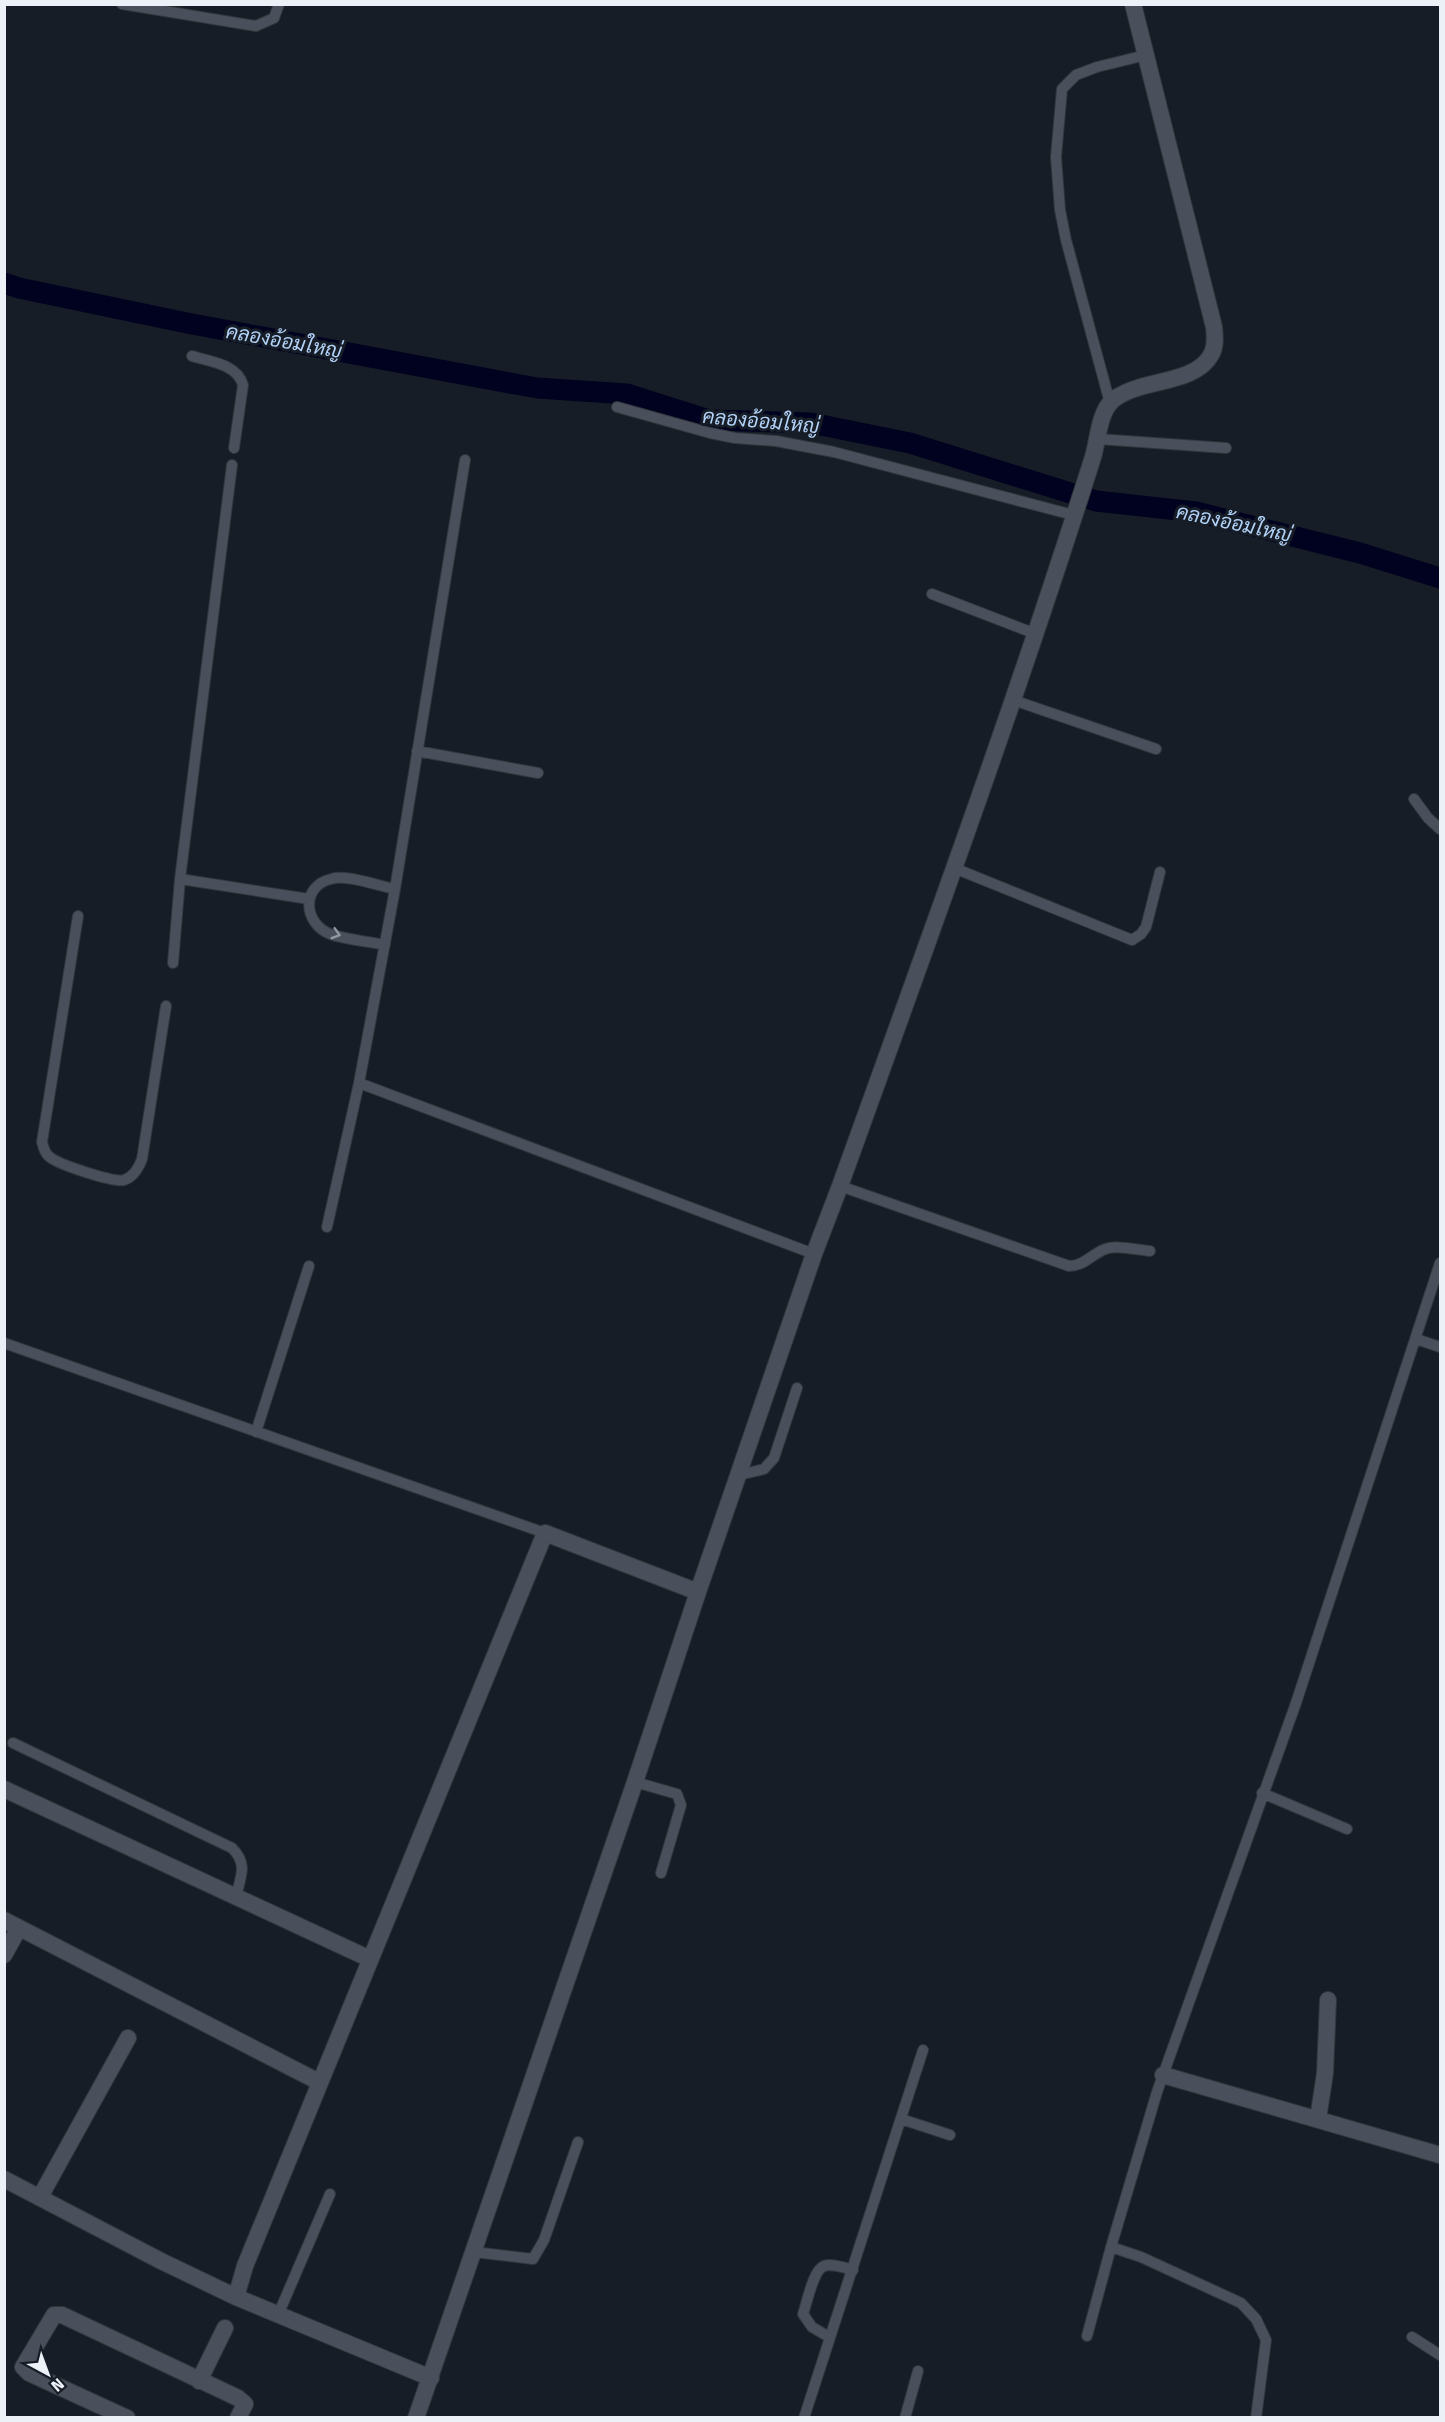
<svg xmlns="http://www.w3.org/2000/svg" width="1445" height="2422" viewBox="0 0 1445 2422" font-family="'Fira Sans',Sarabun,sans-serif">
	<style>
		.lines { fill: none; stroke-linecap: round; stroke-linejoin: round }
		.canal { stroke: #000220; stroke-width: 21 }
		.service-casing { stroke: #32363d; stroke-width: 12 }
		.minor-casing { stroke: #32363d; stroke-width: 18 }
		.service { stroke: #49505c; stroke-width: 10 }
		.minor { stroke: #49505c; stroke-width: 16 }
		.oneway { stroke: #9298a2 }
		.labels { text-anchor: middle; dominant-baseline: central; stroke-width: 6; stroke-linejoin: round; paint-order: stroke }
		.water-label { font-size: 20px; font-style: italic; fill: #b2d2f8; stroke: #171d26 }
	</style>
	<rect width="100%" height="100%" fill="#171d26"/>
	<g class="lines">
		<path class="canal" d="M4,283L19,288L187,323L537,388L627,394L709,420L811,423L910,443L1096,501L1196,512L1360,553L1440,578"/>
		<g class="service-casing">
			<path id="service" d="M122,4L256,26L274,18L279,4
				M192,356C211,362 237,364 243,385L234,448
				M1110,403L1066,240L1060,210L1056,157L1062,89L1076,75L1097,67L1146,55
				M617,407L710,433L735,438L776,441L834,452L1073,515
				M1098,439L1226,448
				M465,460L395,889L359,1083L814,1254
				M232,465L180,879L309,899
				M932,594L1036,634
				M1013,700L1156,749
				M417,751L538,773
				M1414,799L1428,818L1440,829
				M954,868L1132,940L1141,934L1146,927L1160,872
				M78,916L42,1142C44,1149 45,1154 51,1158C61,1165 114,1183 124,1180C134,1177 139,1167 142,1159L166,1006
				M385,945C367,941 347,940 330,934C303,923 301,886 331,879C347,874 378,886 395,889
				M173,963L180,879
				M840,1186L1069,1266C1083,1266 1090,1256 1103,1250C1116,1244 1136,1250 1150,1251
				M327,1227L359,1083
				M1416,1339L1440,1347
				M4,1343L545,1533
				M256,1432L309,1266
				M739,1475L764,1469L774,1458L797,1388
				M13,1743L232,1848C248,1864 241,1876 236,1896
				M635,1782L677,1794L681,1805L661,1873
				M1262,1793L1347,1829
				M901,2119L950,2135
				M1111,2247L1141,2257L1241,2303L1256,2319L1266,2340L1256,2418
				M474,2252L533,2259L544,2240L578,2142
				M278,2315L330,2194
				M1087,2336L1111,2247L1157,2092L1296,1703L1440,1263
				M829,2337L812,2327L803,2314C807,2303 813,2270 824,2266C832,2263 845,2268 853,2270
				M1412,2337L1440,2355
				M804,2418L923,2050
				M905,2418L918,2371"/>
		</g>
		<g class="minor-casing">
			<path id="minor" d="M4,1789L370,1959
				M4,1920L319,2082
				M4,1955L19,1928
				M1163,2075L1440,2155
				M1318,2119L1325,2073L1328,2000
				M4,2179L161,2261L236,2297L431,2378
				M40,2197L128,2038
				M236,2297L245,2266L545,1533L698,1592
				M199,2381L225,2328
				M127,2418L29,2373L23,2367L54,2315H62L238,2398L245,2404L238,2418
				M416,2418L635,1782L698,1592L814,1254L840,1186C927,944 1016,702 1093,457C1098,440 1099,414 1111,402C1136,378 1194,386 1211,355C1216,347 1215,336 1214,327L1133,4"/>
		</g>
		<use href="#service" class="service"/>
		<use href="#minor" class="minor"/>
	</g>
	<defs><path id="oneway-chevron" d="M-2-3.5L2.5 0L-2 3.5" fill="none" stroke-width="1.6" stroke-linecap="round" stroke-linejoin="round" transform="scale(1.5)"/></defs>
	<use class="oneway" href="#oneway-chevron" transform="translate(336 934) rotate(16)"/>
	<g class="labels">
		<g class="water-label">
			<text transform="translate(284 341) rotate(10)">คลองอ้อมใหญ่</text>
			<text transform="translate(761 421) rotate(5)">คลองอ้อมใหญ่</text>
			<text transform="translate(1234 523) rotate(12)">คลองอ้อมใหญ่</text>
		</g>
	</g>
	<rect width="1445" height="2422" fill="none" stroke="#ecf0f7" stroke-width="12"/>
	<g transform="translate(48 2374) rotate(139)" stroke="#171d26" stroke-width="4.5" paint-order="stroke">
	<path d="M0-4.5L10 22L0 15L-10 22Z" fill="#ecf0f7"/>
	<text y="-9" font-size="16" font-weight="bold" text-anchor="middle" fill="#ecf0f7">N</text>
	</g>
</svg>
